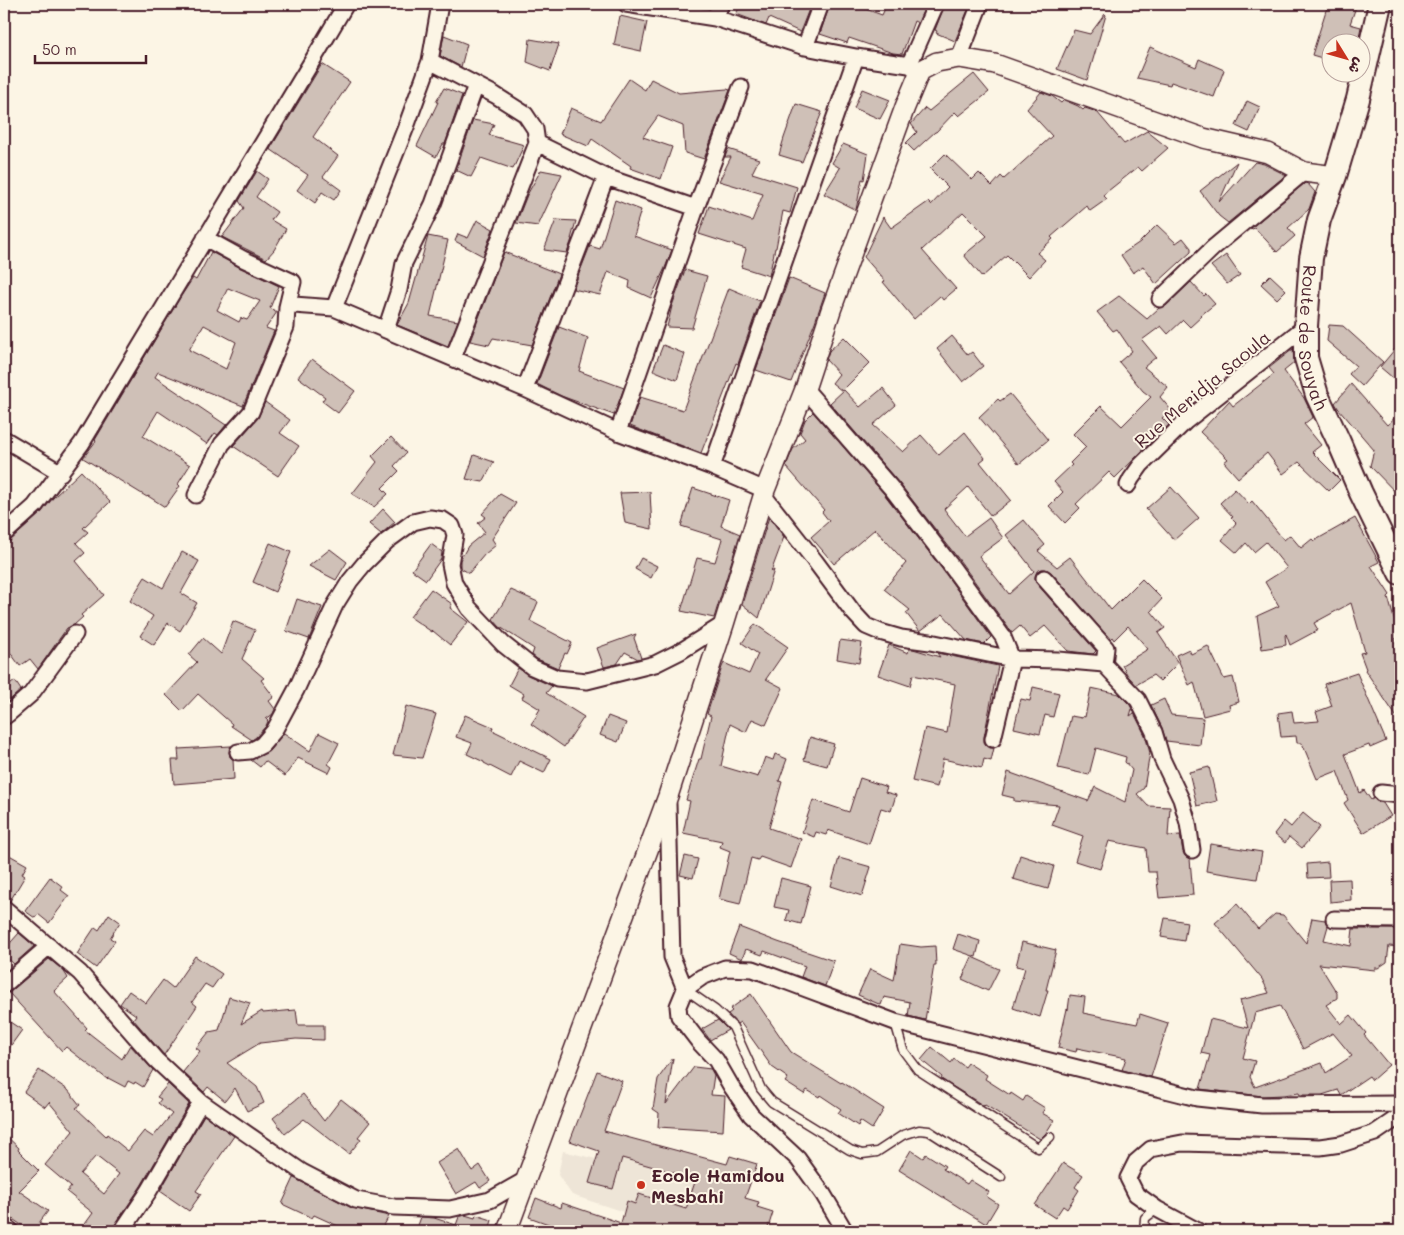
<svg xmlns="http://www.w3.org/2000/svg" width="1404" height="1235" viewBox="0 0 1404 1235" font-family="Mali,'Playpen Sans Arabic',sans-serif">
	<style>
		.built { fill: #eee5d7 }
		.building { fill: #cfc0b7; stroke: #4a1f2b; fill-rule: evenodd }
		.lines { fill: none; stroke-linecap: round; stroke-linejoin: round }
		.service-casing { stroke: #4a1f2b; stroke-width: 11 }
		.minor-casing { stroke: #4a1f2b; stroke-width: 19 }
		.tertiary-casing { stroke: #4a1f2b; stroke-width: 22 }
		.secondary-casing { stroke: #4a1f2b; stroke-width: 26 }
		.service { stroke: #fcf5e5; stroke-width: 8 }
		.minor { stroke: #fcf5e5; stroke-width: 15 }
		.tertiary { stroke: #fcf5e5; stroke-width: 19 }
		.secondary { stroke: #fcf5e5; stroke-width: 22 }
		.poi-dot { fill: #c8321e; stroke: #fcf5e5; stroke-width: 2 }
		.labels { text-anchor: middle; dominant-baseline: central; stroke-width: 4; stroke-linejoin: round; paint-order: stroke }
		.street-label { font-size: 18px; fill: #4a1f2b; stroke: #fcf5e5 }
		.poi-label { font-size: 18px; font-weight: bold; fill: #4a1f2b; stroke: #fcf5e5; text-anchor: start }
	</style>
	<rect width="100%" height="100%" fill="#fcf5e5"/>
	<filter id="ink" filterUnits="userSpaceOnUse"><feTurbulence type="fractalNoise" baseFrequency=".02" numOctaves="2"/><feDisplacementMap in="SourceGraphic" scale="10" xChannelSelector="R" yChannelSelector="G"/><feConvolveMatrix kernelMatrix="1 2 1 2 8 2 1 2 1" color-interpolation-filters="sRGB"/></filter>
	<g filter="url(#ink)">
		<path class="built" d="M604,1131L723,1163L701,1231H688L624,1212L572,1195L558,1175L563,1151L596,1159Z"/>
		<path class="building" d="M741,4H775L785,8L788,4H811L800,32L769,18L766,25L736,14Z
			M830,4H861L860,7L882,15L887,4H926L918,23L914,21L902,54L893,53L849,38L847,43L820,34Z
			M945,4H960L969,8L955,41L936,33L937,31L935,30Z
			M1328,4H1357L1350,24L1361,27L1358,42H1332V61L1312,55Z
			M1105,14L1106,15L1087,80L1057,69L1074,30L1090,34Z
			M620,16L647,22L641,51L614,45Z
			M444,35L467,44L461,67L440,56Z
			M530,39L559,44L550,71L527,62Z
			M1150,47L1196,67L1199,59L1224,70L1214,97L1171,82L1170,85L1137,78Z
			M322,64L350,82L313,137L338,156L323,177L341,190L334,200L322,192L315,203L297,190L308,175L270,149Z
			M974,74L989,92L959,116L955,112L936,132H935L914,151L906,143L917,132L911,124L925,108L929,111Z
			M629,79L645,90L651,79L679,93L727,89L730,90L704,159L685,153L683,126L658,116L643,137L672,147L661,179L630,168L631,166L592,139L588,146L560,134L571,108L601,121Z
			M444,88L462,95L445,144H443L436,157L417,146L438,102H436Z
			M862,89L890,100L880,119L854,108Z
			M1041,92L1052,96L1061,103L1064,100L1078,106L1083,110L1085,108L1097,112L1124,144L1147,131L1168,148L1142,171L1138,167L1103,195L1107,199L1090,211L1087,206L1051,237L1053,239L1037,253L1045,260L1029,277L1007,255L982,277L964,255L987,236L963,212L922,250L956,289L943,300L940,296L914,319L883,282L885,281L864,257L883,217L891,228L928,202L931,205L948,187L930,169L945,154L972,180L979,173L992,186L1001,176L1004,179L1052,136L1027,109Z
			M1247,101L1260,107L1249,132L1236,126Z
			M796,104L822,112L802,162L779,155L784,138Z
			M473,120L494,124L489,135L524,145L513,169L481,158L471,177L456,170Z
			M843,144L868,154L864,180L862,179L856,210L824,194L840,168L832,163Z
			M728,149L759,159L752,173L797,187L790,213L783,211L776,248H775L769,276L741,267L746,249L699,234L709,206L752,221L763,194L719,181L731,157H725Z
			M1237,162L1219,202L1255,162L1264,164L1286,175L1228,223L1219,216L1200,191Z
			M541,170L562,174L538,226L516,223L527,195Z
			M257,171L268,179L256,197L277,212L271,220L286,229L274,250L266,259L222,237L244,208L239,201Z
			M1305,183L1308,184L1315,192L1309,209L1288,228L1295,236L1277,252L1255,228L1252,229L1251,228Z
			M615,200L641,210L636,226H637L634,236L672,250L665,268L651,298L629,288L630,281L608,272L600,295L573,289L590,246L600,249Z
			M477,220L493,229L483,256L455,241L458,234L468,238Z
			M556,220L576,221L571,239H572L567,253L544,250Z
			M1157,225L1176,243L1183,238L1191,248V252L1156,284L1143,266L1133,273L1121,255L1140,242Z
			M428,236L448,240L430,316L458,321L448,346L397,325L409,303Z
			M211,252L239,267L279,286L270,308L277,312L266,328L274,331L243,406L158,372L155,377L226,425L218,435L215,433L207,444L158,411L143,436L190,465L178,484L180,486L165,507L148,496L147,497L83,458L96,441L95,440L181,296L193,278L196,280ZM228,288L260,301L247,320L241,318L239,322L217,310ZM204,325L236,342L226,369L189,350Z
			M504,252L559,274L532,345L493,338L489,345L470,341Z
			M1226,255L1240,275L1227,284L1211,266Z
			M685,270L707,276L692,328L667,327L672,306Z
			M1270,275L1286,290L1277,299L1261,284Z
			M789,278L825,293L815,322L791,382L756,370Z
			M1191,282L1204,296L1206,294L1215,304L1201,315L1202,316L1190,327L1183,320L1168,334L1161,326L1142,340L1156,357L1144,367L1168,387L1160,397L1171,410L1162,418L1169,425L1115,478L1109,472L1076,504L1080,508L1065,523L1049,506L1063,492L1054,482L1072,465L1070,463L1086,447L1073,434L1101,406L1122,426L1151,397L1143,391L1119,362L1132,351L1117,329L1113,331L1097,312L1119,296L1147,319L1159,308L1166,306Z
			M729,288L760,301L738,364L736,363L701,453L630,426L640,397L683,410Z
			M1329,325L1343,326L1383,362L1362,386L1349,374L1356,366L1327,341Z
			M559,327L588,338L579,371L624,388L614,415L561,396L537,384Z
			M952,336L968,355L972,352L983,366L963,382L937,349Z
			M844,337L870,363L842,391L832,383L839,374L826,360L829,351Z
			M1400,343V384L1380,367Z
			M663,345L685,354L677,380L653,370Z
			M1293,349L1294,363L1284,371L1304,398L1313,417L1304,424L1321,445L1312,452L1340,480L1329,491L1299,462L1283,474L1267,453L1238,478L1224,462L1228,459L1200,432L1229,401L1233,406L1274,374L1269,368Z
			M312,359L355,391L338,413L322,401L325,397L298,377Z
			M1351,384L1387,425L1400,413V497L1370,466L1374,450L1338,408L1335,403Z
			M883,388L896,405L873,425L903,452L921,435L939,455L965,432L985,458L980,462L1011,500L991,516L968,487L944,509L965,536L989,518L1003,538L979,556L1009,594L1034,571L1006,535L1024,520L1045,545L1038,551L1057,567L1070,557L1111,610L1142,579L1162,599L1151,611L1165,628L1158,633L1178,663L1160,681L1153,675L1136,685L1128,676L1122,665L1148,649L1128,626L1114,640L1112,637L1110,639L1051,572L1046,569H1042L1037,571L1035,576V579L1037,584L1096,651L1093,654L1068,651L1045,626L1030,638L1020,626L1012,633L957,557L899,483L830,403L844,390L860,407Z
			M1010,394L1048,440L1019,464L979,417L998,399L1000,401Z
			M265,402L290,420L280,433L299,446L278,476L233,446L258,418Z
			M813,412L885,495L942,569L991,637L984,644L966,640L943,614L920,631L906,613L910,610L884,589L906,563L875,529L834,564L811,537L829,521L822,512L824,510L786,466L793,449L805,439L800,433L805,420Z
			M391,437L406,453L394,466L399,471L382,488L388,494L374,507L352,494L377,462L372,456Z
			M474,455L494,462L483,482L466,479Z
			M81,471L110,502L83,528L88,532L76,543L85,553L76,561L104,595L81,615L83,617L74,625L67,628L38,669L30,659L20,666L4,644V543L10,541L41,513L53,498Z
			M1171,487L1199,518L1174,540L1146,509Z
			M693,488L729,500L721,526L740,534L714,618L681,611L697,558L715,562L722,539L681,526Z
			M1235,489L1249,504L1252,501L1284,540L1290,535L1301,548L1312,539L1314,541L1355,518L1379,562L1371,566L1390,595L1388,597L1399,637L1395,639L1397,646L1394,647L1400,664V722L1365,670L1366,669L1360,653L1365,652L1351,603L1314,623L1318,630L1290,645L1286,634L1285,635L1286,645L1262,649L1257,616L1279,606L1265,582L1287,568L1266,542L1254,552L1246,543L1237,553L1222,540L1236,523L1231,518L1233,517L1220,503Z
			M650,492L652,529L625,523L620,493Z
			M500,494L516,503L492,539L496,545L485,554L469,573L460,568V560L468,546L485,532L478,523L486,517L482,514Z
			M383,509L395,522L381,534L369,524Z
			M769,517L784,537L771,572L774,570L759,618L742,604Z
			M270,543L291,552L275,592L253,582Z
			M431,544L442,552L441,559L426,580L412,570Z
			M330,549L347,562L336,580L309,566Z
			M182,552L199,561L181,593L197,603L180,631L168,623L154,645L140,636L153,616L130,601L145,577L163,588Z
			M641,558L657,566L651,578L635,569Z
			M431,589L452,604L450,608L468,622L450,645L433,631L432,632L410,617Z
			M511,590L538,602L530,621L572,643L567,654L565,653L558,668L537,659L532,655L534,649L500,627L493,619Z
			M297,599L322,607L309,639L286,631Z
			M233,621L255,630L242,659L264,678L261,680L274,697L269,701L275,709L273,714L266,719L268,721L266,726L256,737L252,740L231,726L232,724L198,694L182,711L166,695L197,662L189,655L203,638L221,654Z
			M755,624L788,647L766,679L783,688L766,725L752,719L746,732L730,724L721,766L758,777L765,757L773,760L775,754L787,759L779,781L782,782L769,828L801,839L791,868L760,857L758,860L751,858L740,904L719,899L730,851L720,847L722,841L683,833L690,801L686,800L699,759H701L711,716L707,714L722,667L724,663L749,674L758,654L742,643Z
			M636,634L634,638L641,658L638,659L625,652L617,664L604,667L597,648Z
			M840,640L862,643L859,663L837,659Z
			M889,645L908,653L909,649H913L940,657L937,653L998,666L984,737V742L986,745L990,748H994L991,761L984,759L982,768L943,759L937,787L912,781L925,728L947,733L955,684L913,675L910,686L878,675Z
			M1208,646L1224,679L1233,677L1239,702L1229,705L1230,709L1203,716L1194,682L1189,685L1176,655L1189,649L1191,654Z
			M518,668L528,675L552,686L546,693L584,717L564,747L531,724L538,714H537L540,709L522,698L524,694L509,685Z
			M1357,673L1386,741L1370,748L1369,745L1345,754L1360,793L1364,790L1371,800L1374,798L1376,801L1383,803L1391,816L1363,833L1344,803L1348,800L1337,771L1317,779L1302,743H1297L1296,736L1281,737L1278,713L1292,711L1294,723L1319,721L1316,712L1332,706L1324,684Z
			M15,681L21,690L4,705V689Z
			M1033,687L1059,693L1053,717L1045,715L1040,734L1014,728L1021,699L1030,701Z
			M1091,688L1119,694L1130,705L1132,709L1130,716L1134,713L1145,735L1150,753L1144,788L1137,794L1148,806L1170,807L1168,836L1180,835L1183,852L1185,856L1190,859L1193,895L1159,898L1156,872H1148L1146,848L1109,841L1100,869L1075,861L1083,836L1052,825L1059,805L1014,801V798L1002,795L1008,772L1088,801L1095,787L1125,802L1132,770L1125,762L1126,757L1096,748L1089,775L1058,768L1071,716L1082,718L1083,716L1085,717Z
			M1164,699L1171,715L1203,718L1200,745L1166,741L1162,728L1151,705Z
			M406,706L436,714L422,758L393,755Z
			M465,715L493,727L492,730L551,759L544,773L519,761L511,777L484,763V762L467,754L472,743L456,737Z
			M608,716L626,723L618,742L600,735Z
			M284,733L310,751L319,733L339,743L328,764L332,767L329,773L298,758L285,776L265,761L260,767L251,760L269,751Z
			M810,737L834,744L827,766L804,760Z
			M231,746L229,752L230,757L233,759L234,779L174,784L172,760H179L178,749Z
			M1209,767L1217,801L1197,806L1189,772Z
			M860,778L887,787L885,792L896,795L891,811L881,808L869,844L828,830L826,835L816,832L814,837L802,832L813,800L849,812Z
			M1303,813L1320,827L1302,848L1289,837L1285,843L1274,834L1284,821L1291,827Z
			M1210,844L1262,852L1257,879L1206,871Z
			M4,852L27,865L22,874L25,876L10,901L4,899Z
			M1020,855L1054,866L1048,889L1013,879Z
			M685,856L698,859L693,878L680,875Z
			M839,858L871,867L862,896L831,886Z
			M1328,862L1329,877L1308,878L1307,864Z
			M50,877L63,887L61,890L69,896L49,923L38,914L35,918L25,911Z
			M781,878L811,886L801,924L786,920L789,910L774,907Z
			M1350,879L1351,900L1330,902L1329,880Z
			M1237,904L1258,929L1275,914L1283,915L1306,943L1312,918L1325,920L1328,926L1324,940L1351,946L1353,929H1400V947L1389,946L1387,962L1378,968H1375V970L1319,964L1337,993V998L1326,1005L1341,1024L1351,1015L1366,1033L1364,1035L1389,1065L1372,1080L1369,1076L1341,1095L1338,1090L1322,1095H1300L1299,1093L1283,1095L1262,1096L1200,1089L1210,1055L1201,1053L1210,1019L1248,1028L1240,1000L1269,993L1262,979L1215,923ZM1280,1006L1303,1049L1333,1033L1352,1056L1326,1073L1322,1063L1255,1087L1250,1077L1255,1061L1243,1058L1255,1013Z
			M109,914L120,922L110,938L115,941L96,968L77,954L95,927L99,930Z
			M1165,918L1187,922L1184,941L1161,937Z
			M739,927L778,942L834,961L825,986L801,977L805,966L764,951L762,955L746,949L742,959L729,953Z
			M19,933L34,946L14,964L4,955V950Z
			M958,934L980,941L976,957L953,949Z
			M1022,942L1056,950L1046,990H1048L1040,1017L1013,1008L1025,968L1016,966Z
			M900,944L921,947L935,946L936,965H934L925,1020L908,1016L910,1002L884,997L881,1005L858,995L870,969L894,980Z
			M195,956L222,974L212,988L205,984L192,1002L197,1006L164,1055L133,1019L136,1015L120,1004L129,991L146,1003L163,980L173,988Z
			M972,957L999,969L988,991L962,979Z
			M49,959L63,970L68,978L54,991L87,1028L85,1030L122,1059L130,1045L153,1070L143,1087L135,1082L134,1084L128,1081L125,1087L108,1078L107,1079L66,1047L62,1051L9,993Z
			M751,994L791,1052L841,1083L842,1082L884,1109L872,1129L860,1121L858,1126L838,1113L841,1109L820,1095L819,1097L807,1090L804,1094L785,1082L788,1078L772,1067L740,1022L737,1024L728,1014L732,1011L730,1009Z
			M1070,995L1085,997L1083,1013L1137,1024L1140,1014L1168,1023L1151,1077L1122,1070L1126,1058L1077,1048L1076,1052L1058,1048L1067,1009L1068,1010Z
			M229,997L250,1003L241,1024L262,1011L263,1013L296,1010L298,1025H324V1040L296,1039L260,1043L227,1063L257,1087L264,1103L247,1111L235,1088L225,1101L208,1087L204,1092L183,1072L200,1051L196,1048L209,1032L219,1030Z
			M4,1018L22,1030L4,1055Z
			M718,1020L728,1030L710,1040L702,1029Z
			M932,1047L951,1063L954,1059L965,1067L968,1063L987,1075L985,1079L1010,1095L1011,1093L1023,1101L1026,1096L1045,1108L1042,1113L1054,1120L1046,1133L1040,1139L985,1105L984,1106L941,1079L942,1077L921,1060Z
			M673,1058L666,1104L694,1067L711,1069L714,1075L711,1095L725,1096L723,1131L658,1127L659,1113L653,1109L658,1079Z
			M39,1070L68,1090L80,1105L76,1108L106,1136L107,1134L128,1151L144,1131L153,1137L172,1114L158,1103L161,1099L157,1097L168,1084L189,1104L141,1186L114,1226L113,1231H80L93,1213L67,1192L71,1187L45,1165L73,1131L49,1102L45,1107L24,1092ZM96,1156L119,1174L104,1194L80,1174Z
			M597,1071L622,1081L604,1131L727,1164L730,1156L757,1164L745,1198L759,1202L757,1207L773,1212L767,1231H568L529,1217L536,1198L561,1208L562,1203L621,1223L627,1201L635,1204L639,1194L686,1209L696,1179L622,1158L613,1189L589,1183L599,1151L570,1141Z
			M303,1094L324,1121L341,1099L370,1122L358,1137L361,1139L349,1154L304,1119L285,1134L273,1118Z
			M204,1115L234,1136L196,1191L201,1194L189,1211L160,1191Z
			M4,1134L19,1148L18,1150L39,1171L19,1191L48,1211L39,1223L51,1231H30L4,1213Z
			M459,1149L472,1171L480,1165L490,1181L480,1188L476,1182L456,1194L437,1163Z
			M911,1150L923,1158L926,1154L945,1166L943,1169L967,1184L970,1180L989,1192L986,1196L998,1204L986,1224L899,1170Z
			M1063,1163L1083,1175L1075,1187L1079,1190L1067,1209L1063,1206L1055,1218L1035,1205Z
			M294,1178L352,1208L389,1216L381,1231H349L314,1215L312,1218L282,1204Z
			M465,1215L475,1218L476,1215L492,1220L489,1231H416L421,1217L434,1218L456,1225L459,1217Z"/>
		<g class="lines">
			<g class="service-casing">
				<path id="service" d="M685,989L715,1010L733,1027L761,1089L772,1102L850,1150L862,1154L877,1152L903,1135L919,1130L929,1131L1001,1177
					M895,1022L903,1050L918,1070L1038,1148L1050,1137
					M1144,1231L1145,1218L1157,1209"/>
			</g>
			<g class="minor-casing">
				<path id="minor" d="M626,4L715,18L805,47L856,57L909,65L920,71
					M715,18L721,4
					M805,47L821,4
					M959,58L980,4
					M430,61L495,95L525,114L535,129L537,143L606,177L696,208
					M909,65L936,4
					M1160,299L1213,248L1304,172
					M287,307L294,305L334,308L525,389L618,432L712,467L765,490
					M334,308L406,127L430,61L440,4
					M386,329L399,290L404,263L433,204L476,85
					M453,358L537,143
					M525,389L606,177
					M805,389L892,489L949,563L1003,637L1012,659L993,739
					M618,432L696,208L741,87
					M4,439L61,473
					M712,467L856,57
					M1128,485L1131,479L1141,465L1186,421L1306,326
					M196,495L222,444L251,412L286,327L287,307L293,282L243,259L205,238
					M764,496L815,561L853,612L866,626L880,632L901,638L930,642L1012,659L1058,660L1104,664L1138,700L1154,732L1162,759L1181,799L1188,823L1192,850
					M4,534L35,506L82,443L320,48L346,4
					M1044,578L1106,648L1104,664
					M4,717L8,714L31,694L75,634
					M238,752L250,751L262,745L274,731L296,690L335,605L350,581L364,564L387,541L413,522L430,518L443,520L452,526L455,535L450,564L454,583L469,608L503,644L532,667L557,678L587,681L655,664L681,651L724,624
					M1381,793L1400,795
					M668,804L672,957L685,989L702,977L725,968L753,969L895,1022L1197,1098L1262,1105L1400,1104
					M4,908L80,973L156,1060L201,1102L302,1172L356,1200L394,1207L450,1209L490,1200L527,1179
					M1334,919L1400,920
					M4,985L49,946
					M685,989L678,1006L679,1016L699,1042L716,1060L731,1086L751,1115L798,1159L823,1194L845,1231
					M4,1226L11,1231
					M122,1231L149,1191L201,1102
					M1198,1231L1157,1209L1136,1194L1128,1178L1136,1162L1151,1149L1182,1143L1320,1147L1341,1144L1375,1133L1400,1116"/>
			</g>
			<g class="tertiary-casing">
				<path id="tertiary" d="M507,1231L668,796L724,624L765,490L805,389L831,310L905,107L920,71L937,62L959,58L995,64L1203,138L1268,153L1304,172L1335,176"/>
			</g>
			<g class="secondary-casing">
				<g id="secondary">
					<path id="s1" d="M1380,4L1358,99L1335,176L1319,220L1311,258L1306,326V358L1317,395L1339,442L1361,493L1400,573"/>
				</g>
			</g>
			<use href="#service" class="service"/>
			<use href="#minor" class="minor"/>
			<use href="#tertiary" class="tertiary"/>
			<use href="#secondary" class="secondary"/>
		</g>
	</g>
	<circle class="poi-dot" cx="641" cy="1185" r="5"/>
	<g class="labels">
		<g class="street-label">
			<text stroke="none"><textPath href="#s1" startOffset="344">Route de Souyah</textPath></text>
			<text transform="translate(1202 389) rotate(-40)">Rue Meridja Saoula</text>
		</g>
		<g class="poi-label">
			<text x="651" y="1175">Ecole Hamidou<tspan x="651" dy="21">Mesbahi</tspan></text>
		</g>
	</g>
	<rect width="1404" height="1235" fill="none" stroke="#fcf5e5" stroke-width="20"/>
	<rect x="10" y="10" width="1384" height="1215" fill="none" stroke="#4a1f2b" stroke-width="2" filter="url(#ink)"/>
	<g transform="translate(1346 58) rotate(127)"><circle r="24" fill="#fcf5e5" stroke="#b59f9b"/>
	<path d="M0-4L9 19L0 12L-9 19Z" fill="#c8321e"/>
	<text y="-8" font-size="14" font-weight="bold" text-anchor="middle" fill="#4a1f2b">ش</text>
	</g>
	<path d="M35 55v8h111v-8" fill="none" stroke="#4a1f2b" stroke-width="2.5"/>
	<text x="42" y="55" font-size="15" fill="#4a1f2b" stroke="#fcf5e5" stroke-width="4" paint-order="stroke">50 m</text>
</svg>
